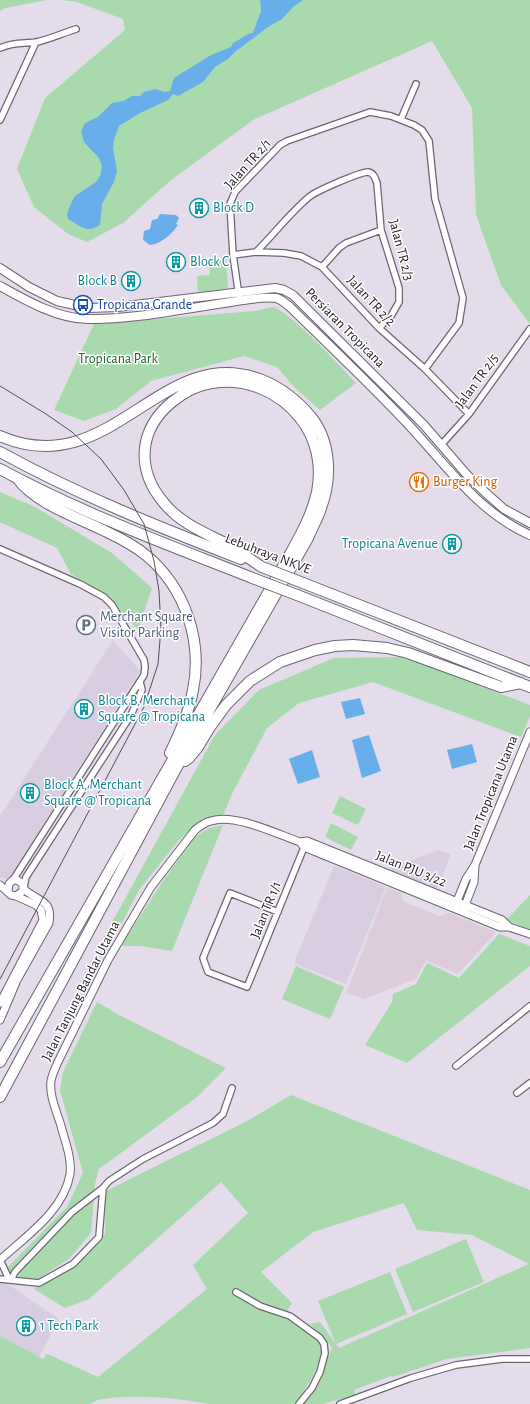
<svg xmlns="http://www.w3.org/2000/svg" width="530" height="1404" viewBox="0 0 530 1404" font-family="'Alegreya Sans',sans-serif">
	<style>
		.built { fill: #d9cde1 }
		.education { fill: #ddccdc }
		.green { fill: #a8daad }
		.water { fill: #68aeeb }
		.lines { fill: none; stroke-linecap: round; stroke-linejoin: round }
		.minor-casing { stroke: #6d6572; stroke-width: 8 }
		.tertiary-casing { stroke: #6d6572; stroke-width: 9 }
		.secondary-casing { stroke: #6d6572; stroke-width: 10 }
		.motorway-casing { stroke: #6d6572; stroke-width: 12 }
		.minor { stroke: #fff; stroke-width: 5.5 }
		.tertiary { stroke: #fff; stroke-width: 7 }
		.secondary { stroke: #fff; stroke-width: 8 }
		.motorway { stroke: #fff; stroke-width: 10 }
		.tram { stroke: #555058; stroke-width: 1 }
		.motorway-bridge-casing { stroke: #6d6572; stroke-width: 12; stroke-linecap: butt }
		.motorway-bridge { stroke: #fff; stroke-width: 10 }
		.labels { text-anchor: middle; dominant-baseline: central; stroke-width: 3; stroke-linejoin: round; paint-order: stroke }
		.street-label { font-size: 14px; fill: #272329; stroke: #fff }
		.culture-label { font-size: 14px; fill: #0d838f; stroke: #fff; text-anchor: start }
		.transit-label { font-size: 14px; fill: #164399; stroke: #fff; text-anchor: start }
		.park-label { font-size: 14px; fill: #18642a; stroke: #fff }
		.food-label { font-size: 14px; fill: #c56008; stroke: #fff; text-anchor: start }
		.service-label { font-size: 14px; fill: #4e5e75; stroke: #fff; text-anchor: start }
	</style>
	<rect width="100%" height="100%" fill="#e4dbeb"/>
	<path class="built" d="M113,640L140,671L9,880L0,877V816Z
		M439,850L451,854L437,889L388,869Z
		M334,866L386,887L346,984L294,963Z
		M0,1283H6L59,1319L37,1361L0,1342Z"/>
	<path class="education" d="M387,888L401,893L404,902L439,916L449,913L496,932L458,974L426,960L416,979L364,999L346,993Z"/>
	<path class="green" d="M0,0H47L5,8L0,11Z
		M62,0H530V324L501,285L476,215L472,108L432,41L253,120L171,180L123,223L87,242L68,234L34,207L17,169L45,98L125,30L123,19L77,2Z
		M226,259L228,289L198,292L197,276L210,275L209,261Z
		M273,307C291,312 341,367 356,383L320,410L294,387L277,367L244,356L151,381L116,409L84,421L54,410L94,324L255,311Z
		M0,492L33,506L112,553L152,588L138,630L105,594L71,574L57,548L0,522Z
		M404,657L530,705V716L521,737L373,682L299,703L267,728L232,794L223,815L202,819L179,840L139,890L112,942L104,937L215,735L259,690L334,658Z
		M340,796L366,809L358,825L332,813Z
		M331,823L358,837L351,850L325,837Z
		M223,825L172,951L141,946H121L161,884L195,837L209,828Z
		M530,895V930L506,920Z
		M499,934L530,946V966L407,1063L365,1045L392,1002L393,994L416,984L427,963L459,978Z
		M296,966L344,987L330,1019L282,999Z
		M97,1002L119,1015L226,1068L197,1097L99,1169L95,1184L91,1233L70,1258L38,1279L20,1277L9,1273L8,1267L67,1207L83,1173L60,1090L63,1072Z
		M291,1095L530,1190V1348L447,1359L393,1377L391,1376L354,1390L355,1395L323,1404H304C318,1386 324,1380 324,1357L329,1356L332,1347L310,1324L320,1322L339,1348L529,1264L472,1235L417,1230L404,1203L313,1232L261,1272L292,1303L284,1316C292,1321 315,1336 319,1342C329,1357 303,1392 295,1404H209C179,1398 134,1394 103,1399C99,1399 94,1402 89,1404H0V1336L43,1359L47,1354L98,1377L207,1289L193,1265L248,1213L221,1182L89,1299L65,1308L34,1289L105,1234L106,1191L249,1120Z
		M466,1239L484,1282L413,1312L395,1269Z
		M390,1272L407,1314L336,1344L318,1301Z"/>
	<path class="water" d="M260,0H303L293,7L282,19L268,27L236,51L228,59L215,67L203,82L178,96L173,94L168,100L140,113L119,126L114,140L113,148L117,171L114,182L102,204L100,225C87,234 80,226 68,219L67,214L72,201L75,196L96,182L100,176L102,166L99,158L84,142L81,131L85,123L98,117L112,103L123,101L132,96H140L144,92L155,89L165,92L170,91L174,78L211,55L231,47L233,43C241,40 244,34 253,33L261,11Z
		M160,214L176,215L179,218L176,224L178,225C172,234 161,244 150,245L143,240L144,231L150,229L152,220L157,219Z
		M360,698L365,714L346,719L341,702Z
		M369,735L381,771L362,778L352,740Z
		M472,744L477,762L452,769L447,750Z
		M312,750L320,777L298,784L289,759Z"/>
	<g class="lines">
		<g class="minor-casing">
			<path id="minor" d="M0,48C14,42 23,44 37,42C50,39 63,33 76,29
				M401,119L416,84
				M0,120L36,42
				M256,252C274,234 290,213 309,197C316,191 360,172 368,172C374,173 375,178 377,183L381,230L399,288V302L391,316L379,328
				M233,255L256,252L284,253L301,256L322,267L379,328L425,369L469,414
				M322,267L339,248L346,243L381,230
				M239,296L233,255L230,204L235,192L280,145L287,141L370,112L391,116L414,125L422,130L429,141L435,199L463,298L459,323L425,369
				M441,445L469,414L530,329
				M0,549L80,584L104,597L112,605L144,660L145,667L144,675L135,689L13,880
				M24,887L26,877L131,715L142,690L140,682
				M278,912L230,893L203,958L208,972L247,987L305,845
				M456,1066L530,1006
				M517,1093L530,1083
				M0,1260L9,1279
				M0,1279L39,1283L73,1264L99,1237L103,1188L109,1181L143,1159L213,1123L223,1114L232,1088
				M11,1280L15,1272L72,1212L103,1188
				M236,1292L260,1306L290,1316L320,1338L324,1344L325,1353L320,1372L312,1388L299,1404
				M340,1404L411,1378L456,1365L502,1359H530"/>
		</g>
		<g class="tertiary-casing">
			<path id="tertiary" d="M300,842L307,841L502,920L509,927
				M0,885L11,895L16,896L23,891V884L17,880H13L9,884L8,891
				M455,906L466,879L475,865L530,732
				M464,908L474,882L475,865
				M0,1003L43,920L41,910L36,905L16,896
				M0,1020L17,980L49,923C53,898 37,902 24,889
				M0,1260C26,1236 64,1211 70,1174C72,1158 65,1141 61,1126C57,1112 49,1096 51,1081C52,1075 55,1069 57,1064L108,960L151,887L195,830C200,826 205,822 211,821C234,813 277,834 300,842L304,847L500,927H509L530,934"/>
		</g>
		<g class="secondary-casing">
			<path id="secondary" d="M0,268L29,287L57,301L88,308L118,307L275,288L284,290L293,295L424,425L468,476L487,494L504,509L530,523
				M0,286C25,300 58,319 88,319C131,320 181,309 224,303C238,301 263,296 276,298C281,299 285,303 289,306C328,344 368,382 405,421C444,462 477,512 530,535"/>
		</g>
		<g class="motorway-casing">
			<path id="motorway" d="M0,436C23,446 49,449 74,442C139,424 187,350 262,380C282,388 298,401 312,418C331,443 332,479 321,508C318,518 312,528 308,538L178,765L0,1097
				M0,452C78,495 159,527 241,559
				M0,469C81,513 169,545 255,579
				M17,478C34,503 79,518 105,531C120,538 134,545 147,556C185,588 203,641 193,690C189,712 180,733 170,753
				M303,583L530,672
				M297,595L530,687
				M185,761L189,758L198,747L210,727L226,705L250,681L280,662L315,650L335,646L353,645L387,648L408,653L501,687L521,683
				M0,1062L289,556C300,536 312,515 317,492C322,466 317,439 300,418C280,392 245,377 212,383C197,385 183,393 172,402C138,430 136,470 164,503C180,523 205,533 227,544C239,551 251,560 262,567"/>
		</g>
		<use href="#minor" class="minor"/>
		<use href="#tertiary" class="tertiary"/>
		<use href="#secondary" class="secondary"/>
		<use href="#motorway" class="motorway"/>
		<path class="tram" d="M0,386L46,414L72,432L101,459L124,490L144,524L154,561L159,591L161,628L158,664L144,707L0,979"/>
		<g class="motorway-bridge-casing">
			<path id="motorway-bridge" d="M262,567L303,583
				M255,579L297,595"/>
		</g>
		<use href="#motorway-bridge" class="motorway-bridge"/>
	</g>
	<defs>
		<g id="building-ring" transform="scale(1)"><circle r="9.5" fill="#fff" stroke="#0f9aa8" stroke-width="1.5"/><path d="M-4-6H4V6H1V3H-1V6H-4ZM-2.5-4.3h1.7v1.8h-1.7ZM.8-4.3h1.7v1.8H.8ZM-2.5-1h1.7V.8h-1.7ZM.8-1h1.7V.8H.8Z" fill="#0f9aa8"/></g>
		<g id="bus-ring" transform="scale(1)"><circle r="9.5" fill="#fff" stroke="#1a4fb4" stroke-width="1.5"/><path d="M-5-6H5V4H4V6H2V4H-2V6H-4V4H-5ZM-3.5-4V0h7V-4ZM-3.5 1.2v1.5H-2V1.2ZM2 1.2v1.5H3.5V1.2Z" fill="#1a4fb4"/></g>
		<g id="restaurant-ring" transform="scale(1)"><circle r="9.5" fill="#fff" stroke="#e8710a" stroke-width="1.5"/><path d="M-5-6h1v4h1v-4h1v4h1v-4h1v5L-1.5 .5V6h-2V.5L-5-1ZM5-6V6H3V1.5H1.5Q1.5-4 5-6Z" fill="#e8710a"/></g>
		<g id="parking-ring" transform="scale(1)"><circle r="9.5" fill="#fff" stroke="#5c6f8a" stroke-width="1.5"/><path d="M-3.5-5.5H1a3.5 3.5 0 0 1 0 7H-1V5.5H-3.5ZM-1-3.4V-.6H.8a1.4 1.4 0 0 0 0-2.8Z" fill="#5c6f8a"/></g>
	</defs>
	<g fill-rule="evenodd">
		<use href="#building-ring" x="199" y="208"/>
		<use href="#building-ring" x="176" y="262"/>
		<use href="#building-ring" x="131" y="281"/>
		<use href="#bus-ring" x="83" y="305"/>
		<use href="#restaurant-ring" x="419" y="482"/>
		<use href="#building-ring" x="452" y="544"/>
		<use href="#parking-ring" x="86" y="625"/>
		<use href="#building-ring" x="84" y="709"/>
		<use href="#building-ring" x="30" y="793"/>
		<use href="#building-ring" x="26" y="1326"/>
	</g>
	<g class="labels">
		<g class="street-label">
			<text transform="translate(248 164) rotate(-48)">Jalan TR 2/1</text>
			<text transform="translate(401 250) rotate(75)">Jalan TR 2/3</text>
			<text transform="translate(371 301) rotate(47)">Jalan TR 2/2</text>
			<text transform="translate(345 328) rotate(45)">Persiaran Tropicana</text>
			<text transform="translate(477 381) rotate(-54)">Jalan TR 2/5</text>
			<text transform="translate(268 554) rotate(21)">Lebuhraya NKVE</text>
			<text transform="translate(491 793) rotate(-68)">Jalan Tropicana Utama</text>
			<text transform="translate(411 869) rotate(22)">Jalan PJU 3/22</text>
			<text transform="translate(266 910) rotate(-68)">Jalan TR 1/1</text>
			<text transform="translate(81 991) rotate(-63)">Jalan Tanjung Bandar Utama</text>
		</g>
		<g class="culture-label">
			<text x="213" y="208">Block D</text>
			<text x="190" y="262">Block C</text>
			<text x="117" y="281" text-anchor="end">Block B</text>
			<text x="438" y="544" text-anchor="end">Tropicana Avenue</text>
			<text x="98" y="701">Block B, Merchant<tspan x="98" dy="16">Square @ Tropicana</tspan></text>
			<text x="44" y="785">Block A, Merchant<tspan x="44" dy="16">Square @ Tropicana</tspan></text>
			<text x="40" y="1326">1 Tech Park</text>
		</g>
		<g class="transit-label">
			<text x="97" y="305">Tropicana Grande</text>
		</g>
		<g class="park-label">
			<text x="118" y="359">Tropicana Park</text>
		</g>
		<g class="food-label">
			<text x="433" y="482">Burger King</text>
		</g>
		<g class="service-label">
			<text x="100" y="617">Merchant Square<tspan x="100" dy="16">Visitor Parking</tspan></text>
		</g>
	</g>
</svg>
